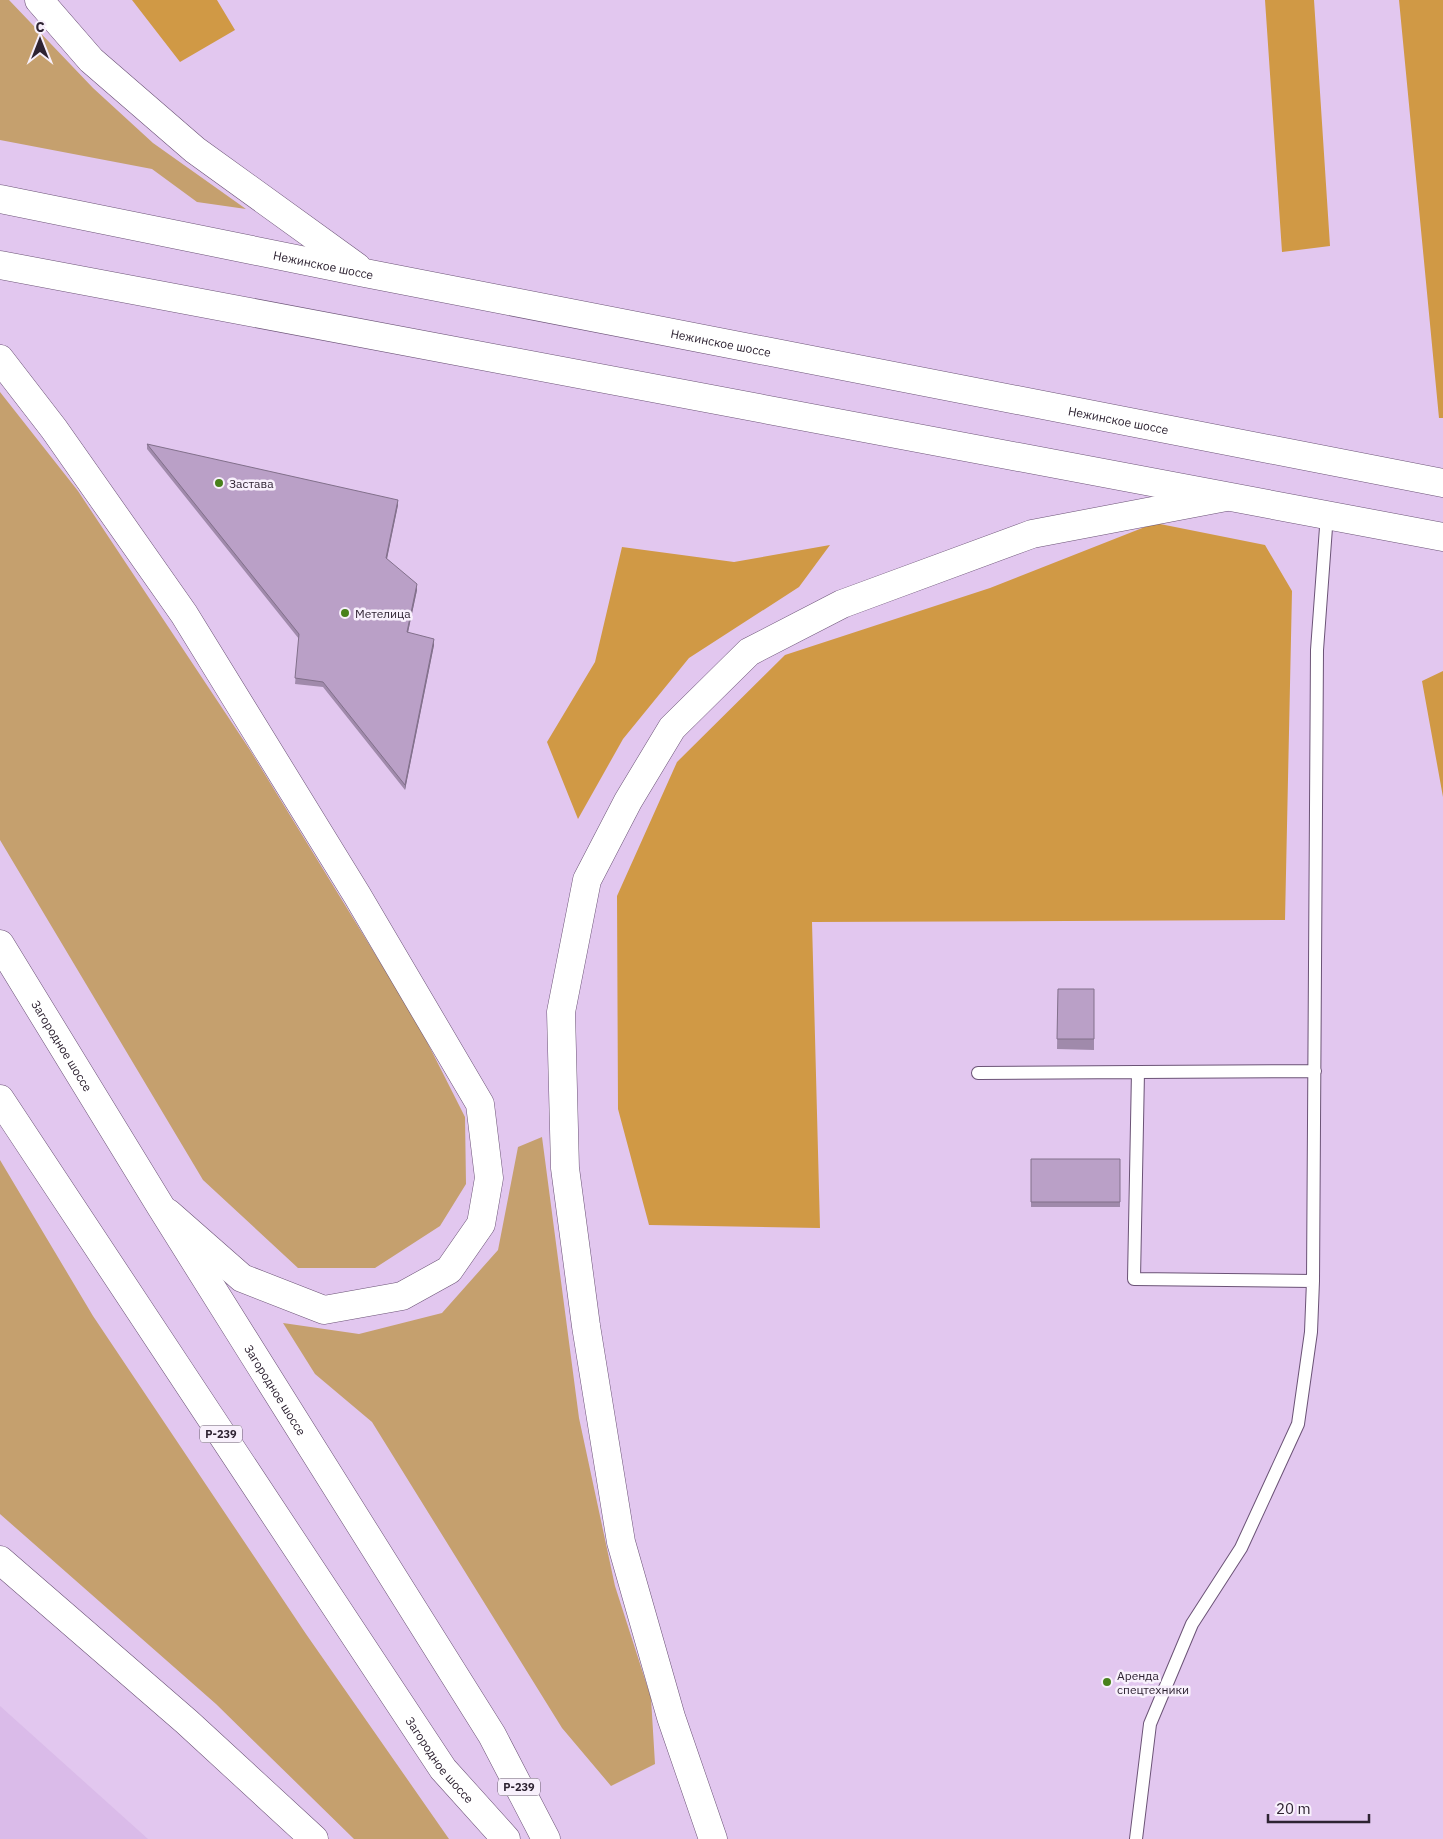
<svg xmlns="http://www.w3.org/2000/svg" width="1443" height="1839" viewBox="0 0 1443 1839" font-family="'IBM Plex Sans',sans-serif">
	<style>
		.built { fill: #dabbe9 }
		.green { fill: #c5a06e }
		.forest { fill: #d09945 }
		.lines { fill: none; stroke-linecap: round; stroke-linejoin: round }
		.lane-casing { stroke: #6b5376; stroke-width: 14 }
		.primary-casing { stroke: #6b5376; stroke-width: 29 }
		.highway-casing { stroke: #6b5376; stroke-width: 29 }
		.lane { stroke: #fff; stroke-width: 12 }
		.primary { stroke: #fff; stroke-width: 28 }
		.highway { stroke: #fff; stroke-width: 28 }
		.wall { fill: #a08aab }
		.shaded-wall { fill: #82708b }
		.building { fill: #baa0c7; stroke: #82708b }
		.poi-dot { fill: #48811b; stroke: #f8f0fc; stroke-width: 2 }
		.labels { text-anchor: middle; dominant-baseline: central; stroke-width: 5; stroke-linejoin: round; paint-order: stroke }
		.shield { fill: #f8f0fc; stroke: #6b606f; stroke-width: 1 }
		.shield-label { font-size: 11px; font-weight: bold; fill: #2e2332 }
		.street-label { font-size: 12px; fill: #2e2332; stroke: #f8f0fc }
		.poi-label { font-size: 12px; fill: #2e2332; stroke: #f8f0fc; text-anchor: start }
	</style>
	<rect width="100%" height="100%" fill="#e2c7ef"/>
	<path class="built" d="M0,1706L148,1839H0Z"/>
	<path class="green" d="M0,0H9L93,88L153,143L246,209L197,202L152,169L0,140Z
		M0,392L78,491L250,750L418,1024L465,1117L466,1184L440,1226L375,1268H298L203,1180L0,840Z
		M542,1137L579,1418L615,1586L651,1698L655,1764L611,1786L562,1728L372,1422L315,1374L283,1323L359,1334L442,1313L498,1250L518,1147Z
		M0,1160L93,1316L306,1634L449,1839H354L216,1704L0,1514Z"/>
	<path class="forest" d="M132,0H217L235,30L180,62Z
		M1265,0H1314L1330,246L1282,252Z
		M1399,0H1443V418H1439Z
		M1155,523L1265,545L1292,591L1285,920L812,922L820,1228L649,1225L618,1109L617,896L677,762L785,655L990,588Z
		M830,545L799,587L689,658L623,739L578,819L547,742L595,662L622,547L734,562Z
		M1443,671V797L1422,681Z"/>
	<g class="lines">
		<g class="lane-casing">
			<path id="lane" d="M978,1073L1138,1072
				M1313,1281L1134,1279L1138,1072L1315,1071
				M1136,1839L1150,1724L1192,1624L1241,1548L1298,1424L1311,1332L1313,1281L1317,650L1327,514"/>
		</g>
		<g class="primary-casing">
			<g id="primary">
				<path d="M39,0L91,60L195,150L357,267"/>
				<path id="s1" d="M0,199L365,273L1443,483"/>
				<path d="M0,265L1443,537"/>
				<path d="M0,359L54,429L184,614L357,895L480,1104L489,1178L481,1224L449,1270L402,1296L324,1310L242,1278L168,1213"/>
				<path d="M0,1560L187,1722L314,1839"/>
				<path d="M713,1839L671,1717L621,1542L586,1326L565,1168L561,1012L587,880L628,801L672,728L749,652L842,604L1032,534L1226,497"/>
			</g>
		</g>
		<g class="highway-casing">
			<g id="highway">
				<path id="s2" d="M0,944L161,1207L492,1735L546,1839"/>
				<path id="s3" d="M0,1099L443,1769L506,1839"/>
			</g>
		</g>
		<use href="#lane" class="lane"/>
		<use href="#primary" class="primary"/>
		<use href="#highway" class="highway"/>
	</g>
	<path class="wall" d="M147,444L398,505L387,559L417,590L408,632L434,645L405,790L323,687L295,684L299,639L147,449Z
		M1058,989H1094V1050L1057,1049Z
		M1031,1159H1120V1207H1031Z"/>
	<path class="shaded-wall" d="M398,500V505L386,563V558Z
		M417,584V590L407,637V632Z
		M434,639V645L405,790V785Z"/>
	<path class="building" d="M147,444L398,500L386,558L417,584L407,632L434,639L405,785L323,682L295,678L299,634Z
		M1058,989H1094V1039H1057Z
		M1031,1159H1120V1202H1031Z"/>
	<g class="poi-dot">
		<circle cx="219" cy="483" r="5"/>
		<circle cx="345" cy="613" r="5"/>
		<circle cx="1107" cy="1682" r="5"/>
	</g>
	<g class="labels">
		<g class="shield">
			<rect x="200" y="1425.5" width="42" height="17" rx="4"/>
			<rect x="498" y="1778.5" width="42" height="17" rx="4"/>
		</g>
		<g class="shield-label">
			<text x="221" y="1434">Р-239</text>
			<text x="519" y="1787">Р-239</text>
		</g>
		<g class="street-label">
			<text stroke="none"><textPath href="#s1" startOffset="330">Нежинское шоссе</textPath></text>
			<text stroke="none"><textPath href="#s1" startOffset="735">Нежинское шоссе</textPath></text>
			<text stroke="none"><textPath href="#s1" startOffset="1140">Нежинское шоссе</textPath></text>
			<text stroke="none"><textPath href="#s2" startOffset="119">Загородное шоссе</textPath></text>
			<text stroke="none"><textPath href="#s2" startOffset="524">Загородное шоссе</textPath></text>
			<text stroke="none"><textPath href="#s3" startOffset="794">Загородное шоссе</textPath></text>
		</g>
		<g class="poi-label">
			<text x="229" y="483">Застава</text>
			<text x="355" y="613">Метелица</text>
			<text x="1117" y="1675">Аренда<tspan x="1117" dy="14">спецтехники</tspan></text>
		</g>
	</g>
	<g transform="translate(40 40)" stroke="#f8f0fc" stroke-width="4" paint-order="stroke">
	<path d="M0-4L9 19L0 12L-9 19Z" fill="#2e2332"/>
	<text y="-8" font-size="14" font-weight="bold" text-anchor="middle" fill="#2e2332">С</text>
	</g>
	<path d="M1268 1814v8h101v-8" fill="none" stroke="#2e2332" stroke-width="2.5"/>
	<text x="1276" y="1814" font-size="15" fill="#2e2332" stroke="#f8f0fc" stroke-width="4" paint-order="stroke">20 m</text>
</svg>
